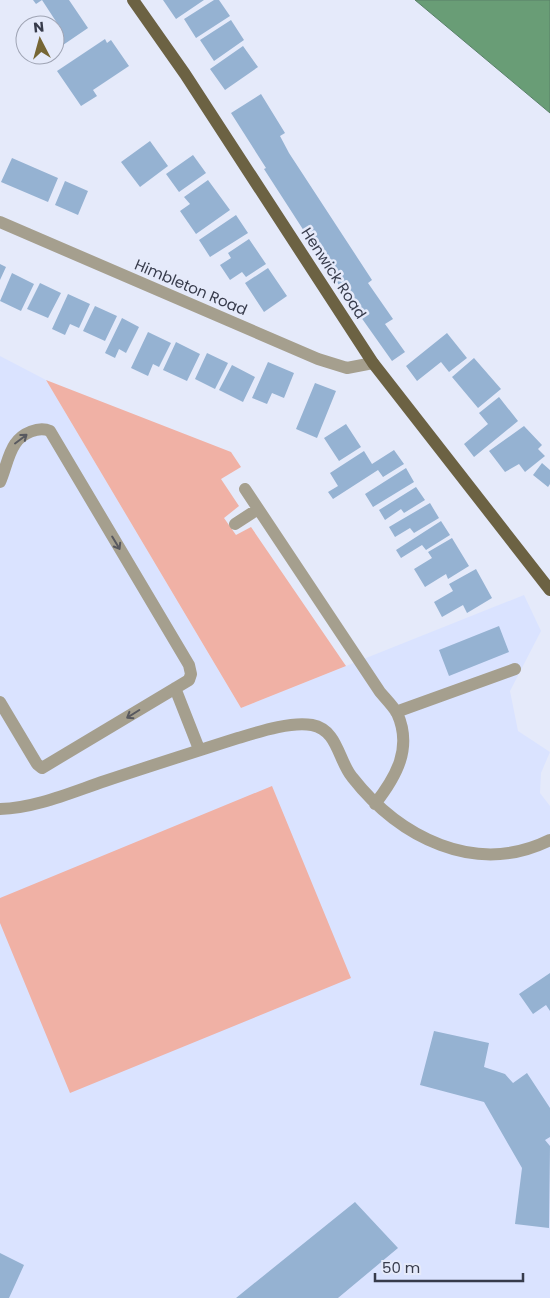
<svg xmlns="http://www.w3.org/2000/svg" width="550" height="1298" viewBox="0 0 550 1298" font-family="Poppins,sans-serif">
	<style>
		.built { fill: #dae3ff }
		.green { fill: #f0b1a5 }
		.water { fill: #699d76; stroke: #5a8069 }
		.building { fill: #95b2d2 }
		.lines { fill: none; stroke-linecap: round; stroke-linejoin: round }
		.service { stroke: #a59f8e; stroke-width: 12 }
		.minor { stroke: #a59f8e; stroke-width: 12 }
		.primary { stroke: #6c6243; stroke-width: 12 }
		.oneway { stroke: #58595f }
		.labels { text-anchor: middle; dominant-baseline: central; stroke-width: 5; stroke-linejoin: round; paint-order: stroke }
		.street-label { font-size: 15px; fill: #373b4b; stroke: #e5eafa }
	</style>
	<rect width="100%" height="100%" fill="#e5eafa"/>
	<path class="built" d="M0,356L46,380L241,708L524,595L541,631L510,691L518,731L550,752L541,773L540,793L550,806V1298H0Z"/>
	<path class="green" d="M46,380L231,452L241,467L221,479L239,506L224,518L236,535L251,527L346,666L241,708Z
		M272,786L351,978L70,1093L0,923V898Z"/>
	<path class="water" d="M415,0H550V113Z"/>
	<path class="building" d="M33,0H69L88,28L63,45L57,43L55,40V25L57,23L42,0L36,4Z
		M163,0H204L176,19Z
		M214,0H219L230,16L196,38L184,19Z
		M231,20L244,40L214,61L200,40Z
		M105,39L107,43L111,40L129,66L93,90L97,96L81,106L57,71Z
		M243,46L258,67L225,90L210,69Z
		M261,94L285,133L280,136L289,153L372,280L368,283L393,319L385,324L405,352L392,361L346,296L264,169L266,168L231,113Z
		M150,141L168,166L140,187L121,162Z
		M193,155L206,173L179,192L166,174Z
		M12,158L58,178L48,202L1,182Z
		M208,180L230,210L196,234L180,211L190,204L184,197Z
		M65,181L88,191L78,215L55,205Z
		M236,215L248,233L210,257L199,240Z
		M249,239L266,264L246,277L242,272L230,280L220,265L231,258L228,253Z
		M0,264L6,267L0,280Z
		M268,268L287,296L264,312L245,283Z
		M12,273L34,284L21,311L0,301Z
		M40,283L61,293L48,318L27,309Z
		M68,294L90,304L79,328L70,324L65,335L52,329Z
		M95,306L117,316L105,341L83,331Z
		M122,318L139,327L126,353L119,349L115,358L105,353Z
		M148,332L171,343L159,367L153,364L148,376L131,368Z
		M447,333L467,358L449,372L441,362L417,381L406,366Z
		M176,342L200,354L187,381L163,370Z
		M207,353L228,363L215,389L195,379Z
		M474,358L501,389L478,408L452,377Z
		M268,362L294,373L284,398L272,393L267,404L252,398Z
		M232,365L255,377L243,402L219,390Z
		M315,383L336,391L317,438L296,429Z
		M499,397L518,421L474,457L464,444L488,424L479,413Z
		M346,424L361,447L339,461L324,438Z
		M524,426L542,445L538,449L545,456L525,472L519,464L505,472L489,451Z
		M394,450L404,464L383,477L378,470L333,499L328,492L338,486L330,473L364,451L372,464Z
		M542,463L550,470V484L548,487L533,475Z
		M406,468L414,482L373,507L365,494Z
		M416,487L425,500L404,513L401,509L385,520L379,510Z
		M430,503L439,518L414,533L410,528L395,537L389,527Z
		M441,521L450,535L426,550L422,545L401,558L396,550Z
		M452,538L469,566L448,579L446,574L425,587L414,569L432,558L428,552Z
		M476,569L492,598L467,613L463,605L442,617L434,602L453,591L449,584Z
		M499,626L509,652L449,676L439,650Z
		M550,973V1011L546,1005L533,1014L519,994Z
		M434,1031L489,1043L484,1067L505,1074L513,1083L527,1073L550,1108V1137L545,1140L550,1146L549,1228L515,1224L522,1168L484,1102L420,1085Z
		M355,1202L398,1248L338,1298H236Z
		M0,1253L24,1265L9,1298H0Z"/>
	<g class="lines">
		<path class="service" d="M0,482C5,471 8,454 15,444C22,433 39,426 50,431L189,665L191,674L189,680L42,768L37,764L0,702
			M245,489L380,692C385,698 393,706 397,713C413,748 396,777 375,804
			M235,524L258,509
			M175,688L199,749
			M396,712L515,669
			M0,809C36,808 72,792 105,781C150,766 194,752 238,738C258,732 291,721 312,725C338,730 338,760 352,777C399,837 475,877 550,840"/>
		<path class="minor" d="M0,222L318,359L347,368L373,363"/>
		<path class="primary" d="M133,0L185,74L373,363L550,590"/>
	</g>
	<defs><path id="oneway-shaft" d="M-6 0H5M1.5-3L5.5 0L1.5 3" fill="none" stroke-width="1.6" stroke-linecap="round" stroke-linejoin="round" transform="scale(1.25)"/></defs>
	<g class="oneway">
		<use href="#oneway-shaft" transform="translate(21 439) rotate(-37)"/>
		<use href="#oneway-shaft" transform="translate(116 543) rotate(59)"/>
		<use href="#oneway-shaft" transform="translate(133 714) rotate(148)"/>
	</g>
	<g class="labels">
		<g class="street-label">
			<text transform="translate(334 273) rotate(57)">Henwick Road</text>
			<text transform="translate(191 287) rotate(23)">Himbleton Road</text>
		</g>
	</g>
	<g transform="translate(40 40) rotate(354)"><circle r="24" fill="#e5eafa" stroke="#9fa4b4"/>
	<path d="M0-4L9 19L0 12L-9 19Z" fill="#766634"/>
	<text y="-8" font-size="14" font-weight="bold" text-anchor="middle" fill="#373b4b">N</text>
	</g>
	<path d="M375 1273v8h148v-8" fill="none" stroke="#373b4b" stroke-width="2.5"/>
	<text x="382" y="1273" font-size="15" fill="#373b4b" stroke="#e5eafa" stroke-width="4" paint-order="stroke">50 m</text>
</svg>
